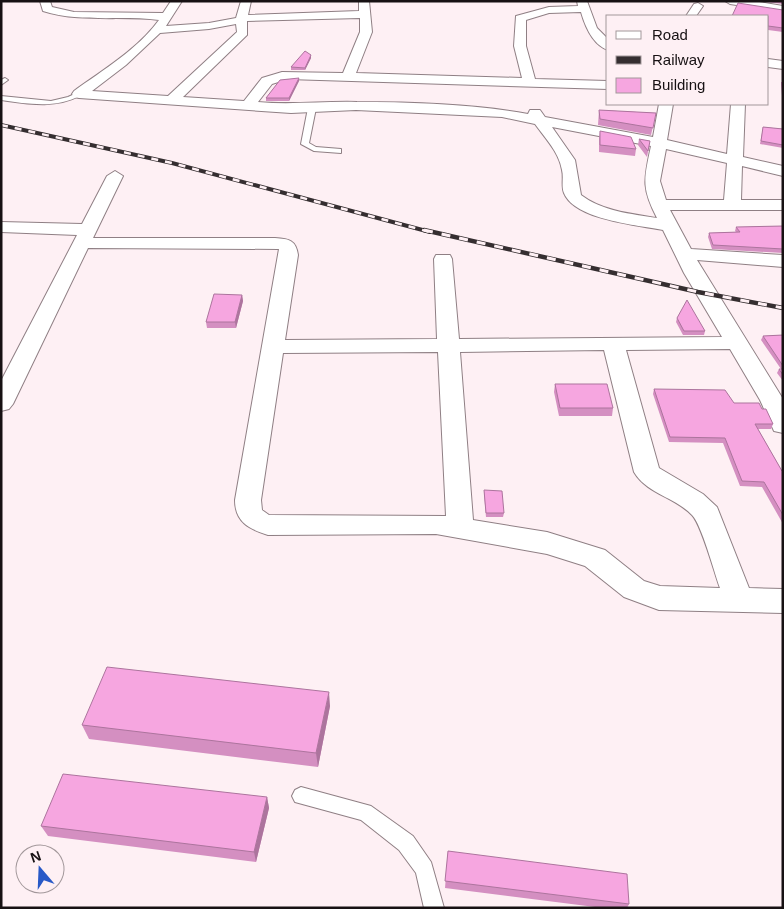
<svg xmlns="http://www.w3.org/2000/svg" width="784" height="909" viewBox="0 0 784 909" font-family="Arial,sans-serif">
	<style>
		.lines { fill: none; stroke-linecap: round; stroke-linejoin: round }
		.service-casing { stroke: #8f7f84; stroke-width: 2 }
		.minor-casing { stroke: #8f7f84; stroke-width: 2 }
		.service { fill: #fff; fill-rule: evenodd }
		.minor { fill: #fff; fill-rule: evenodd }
		.rail-far1-casing { stroke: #352e30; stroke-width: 4 }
		.rail-casing { stroke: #352e30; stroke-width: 4.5 }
		.rail-far1 { stroke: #fef0f4; stroke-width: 2.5; stroke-dasharray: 7; stroke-linecap: butt }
		.rail { stroke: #fef0f4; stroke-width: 3; stroke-dasharray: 9; stroke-linecap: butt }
		.wall { fill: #d48fc1 }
		.shaded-wall { fill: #ac749d }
		.building { fill: #f6a6e0; stroke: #ac749d }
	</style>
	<rect width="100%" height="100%" fill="#fef0f4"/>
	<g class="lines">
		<g class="service-casing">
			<path id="service" d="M5,78L8,80L1,85V80Z
				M79,92L81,93V95C56,109 29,104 1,100V96L51,101L68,97Z
				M312,106L316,108L309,143L316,147L341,149V153L314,151L301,144L308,108Z
				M301,787L371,806L413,836L431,862L444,908H424L416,873L399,850L361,820L295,802L292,796L295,790Z"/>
		</g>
		<g class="minor-casing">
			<path id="minor" d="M40,1H50L52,7L74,12L163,13L171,1H182L166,26L209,23L236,18L241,1H251L248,15L359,11V1H369L372,32L356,73L522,78L514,46L516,16L549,7L578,6L577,1H587L597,28L608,39V50C593,45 585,26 581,12L549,13L526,20V46L535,79L608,81V89L288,79L272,84L258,102C291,105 324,101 357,102C411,102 475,104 528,114L530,110H540L545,117L653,137L659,104H673L667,140L727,154L731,104H745L743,157L783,166V176L742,166L741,200H783V210H670L691,249L783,255V267L697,260L783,399V433L774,431L760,400L730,349L626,350L659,468L703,494L717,507L749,588L783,589V613L659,610L624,597L585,566L547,554L436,534L268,535C249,529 235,522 235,500L279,249L88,248L13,404L9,409L1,411V381L77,235L1,232V222L82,224L107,176L115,171L123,176L93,238H275C289,239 296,240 298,255L285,340L437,339L434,259L436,255H450L452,259L459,339L722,337L684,273L663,230C638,225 575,220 564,193C561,186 564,178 562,170C559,152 545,138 535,124L502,117L356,110L291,113L79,98L74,97L72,94L74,91C103,70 138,49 159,20C120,15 81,23 43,11ZM360,18V32L343,73L282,72L262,78L244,101L183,97L247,35V21ZM236,24L237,32L168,96L92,91L126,65L160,33L209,29ZM552,127L651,146C644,179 641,187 657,218C631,214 602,211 581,195L575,160ZM666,149L727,163L724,200H666L660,181ZM604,350L634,472C647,494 675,497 692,515C702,525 714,572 720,588L660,586L644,581L605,550L547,532L473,520L460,352ZM438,352L446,516L269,515L262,510L261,500L283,353Z
				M725,1H753L783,6V12L730,4Z
				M698,3L703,6L696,16H686L694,4Z
				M768,59L783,61V69L768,67Z"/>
		</g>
		<use href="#service" class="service"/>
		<use href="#minor" class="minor"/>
		<g class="rail-far1-casing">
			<path id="rail-far1" d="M1,125L172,163L430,232"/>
		</g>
		<g class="rail-casing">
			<path id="rail" d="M424,230L698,292L783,308"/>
		</g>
		<use href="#rail-far1" class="rail-far1"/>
		<use href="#rail" class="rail"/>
	</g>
	<path class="wall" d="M759,1H783V4Z
		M783,10V32L768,30V16Z
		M311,55V58L305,70H291V67Z
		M299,78V81L289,101H266V98Z
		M781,82H783V106L781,85Z
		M599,110L656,113L651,135L598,125Z
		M763,127L783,129V148L760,144Z
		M600,131L636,149L635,156L599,152V138Z
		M639,139L650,141L647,157L638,145Z
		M783,226V253L712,249L708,237L709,233L736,232L735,231L736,227Z
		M242,295L243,301L236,328H207L206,322Z
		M677,318L705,331L704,335H683L676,322Z
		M783,335V381L777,373L779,369H781L761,340L763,336Z
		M555,384L613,408L612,416H559L554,392Z
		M654,389L734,403L762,409L773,424L771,429H758L782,471H783V524L762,487L740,486L723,443L669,442L653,394Z
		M484,490L504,513L503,517H486L484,494Z
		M330,706L318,767L89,739L82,725Z
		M267,797L269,808L256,862L48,836L41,826Z
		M448,851L629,904L627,908H603L445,888Z"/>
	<path class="shaded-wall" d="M311,55V58L305,70V68Z
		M299,78V81L289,101V98Z
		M242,295L243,301L236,328L235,322Z
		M329,692L330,706L318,767L316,753Z
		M267,797L269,808L256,862L254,852Z"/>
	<path class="building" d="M738,3L783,10V28L768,26V16H732Z
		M305,51L311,55L305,68L291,67Z
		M299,78L289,98H266L280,80Z
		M599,110L656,113L653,128L600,119Z
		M763,127L783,129V145L761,141Z
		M600,131L631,137L636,149L600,145Z
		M639,139L650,141L648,151Z
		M783,226V249L713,245L709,233L740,232L736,227Z
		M214,294L242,295L235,322H206Z
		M687,300L705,331H684L677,318Z
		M783,335V366L763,336Z
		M779,369H783V375Z
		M555,384H607L613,408H560Z
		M654,389L725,390L734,403H759L762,409H766L773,424H755L782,471H783V515L764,482L742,481L725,438L670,437Z
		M484,490L502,491L504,513H486Z
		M107,667L329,692L316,753L82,725Z
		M63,774L267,797L254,852L41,826Z
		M448,851L627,874L629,904L445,881Z"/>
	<rect width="784" height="909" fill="none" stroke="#171113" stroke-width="5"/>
	<rect x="606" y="15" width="162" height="90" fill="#fef0f4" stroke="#a2979a"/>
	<rect x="616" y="31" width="25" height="8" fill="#ffffff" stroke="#a2979a"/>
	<text x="652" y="40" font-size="15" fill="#171113">Road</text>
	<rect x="616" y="56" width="25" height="8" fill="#352e30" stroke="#a2979a"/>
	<text x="652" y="65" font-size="15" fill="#171113">Railway</text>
	<rect x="616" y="78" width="25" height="15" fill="#f6a6e0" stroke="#a2979a"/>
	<text x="652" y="90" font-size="15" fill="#171113">Building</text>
	<g transform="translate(40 869) rotate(341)"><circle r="24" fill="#fef0f4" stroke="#a2979a"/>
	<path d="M0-4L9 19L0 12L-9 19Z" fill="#2859c7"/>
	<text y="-8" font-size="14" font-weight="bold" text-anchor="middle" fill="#171113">N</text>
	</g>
</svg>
